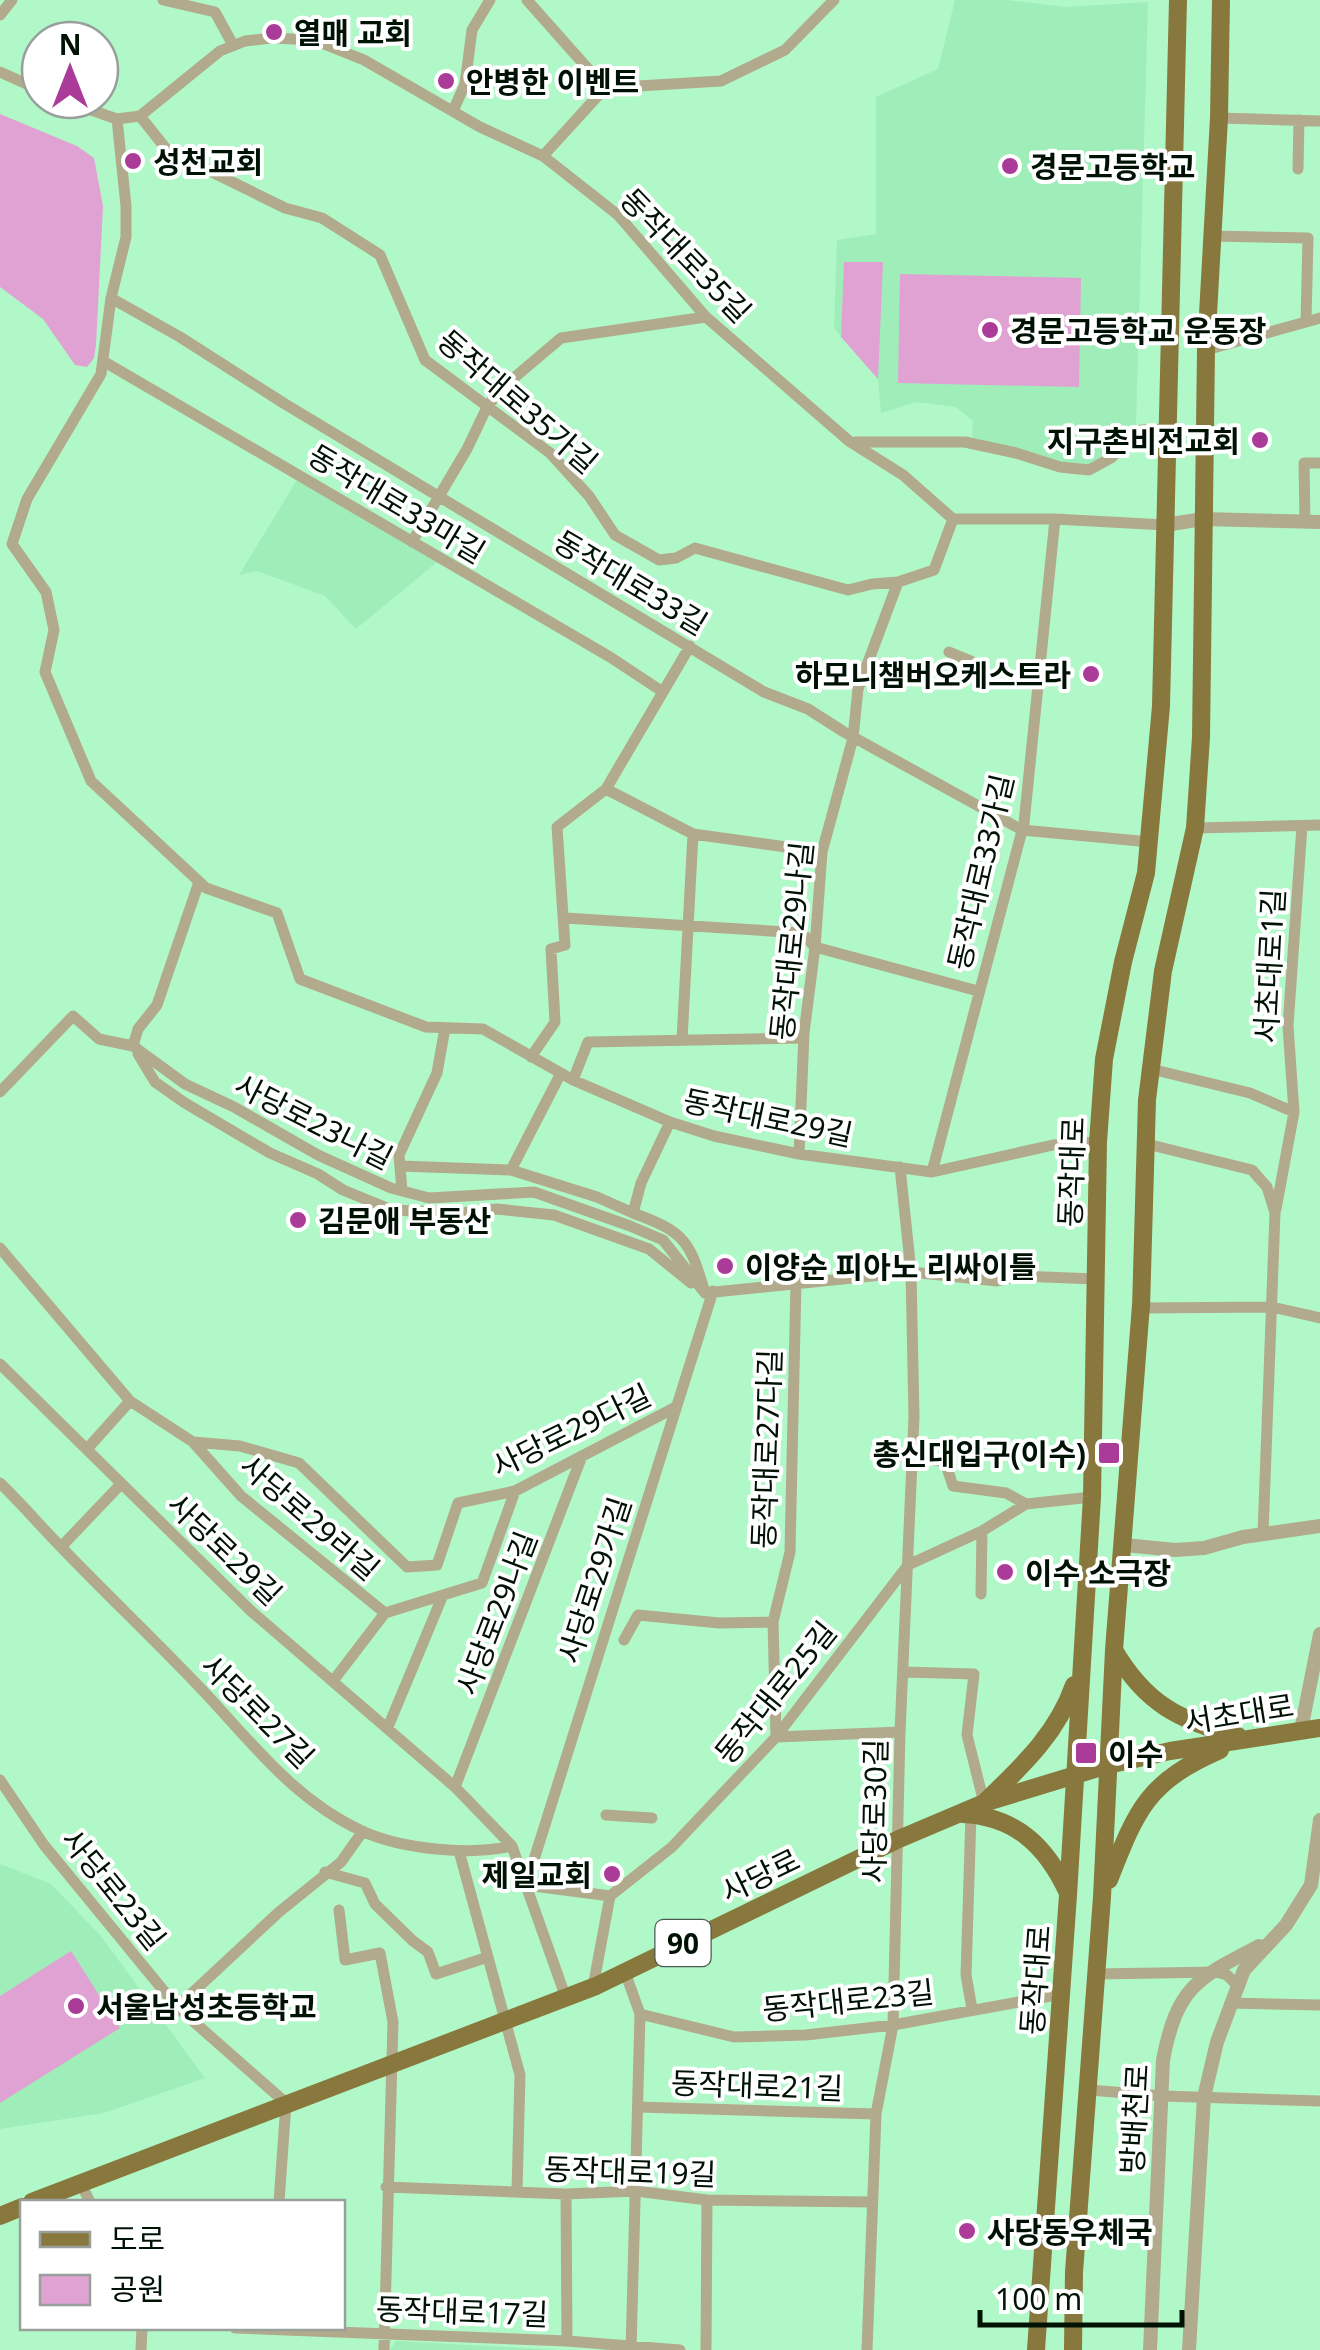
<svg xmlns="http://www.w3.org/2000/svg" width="1320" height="2350" viewBox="0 0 1320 2350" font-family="'Noto Sans','Noto Sans KR',sans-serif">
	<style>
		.built { fill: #9fedb9 }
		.green { fill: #e0a2d2 }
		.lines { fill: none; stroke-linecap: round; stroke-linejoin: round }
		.minor { stroke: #b2aa8c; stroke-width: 11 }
		.tertiary { stroke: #b2aa8c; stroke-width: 14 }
		.primary { stroke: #88783d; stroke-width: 18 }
		.poi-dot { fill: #ab3b98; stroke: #fff; stroke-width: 4 }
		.labels { text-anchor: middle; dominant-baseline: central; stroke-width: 8; stroke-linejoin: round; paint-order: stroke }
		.shield { fill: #fff; stroke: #4c594f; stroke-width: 2.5 }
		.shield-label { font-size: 28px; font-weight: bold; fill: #001204 }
		.poi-label { font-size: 30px; font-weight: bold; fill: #001204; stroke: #fff; text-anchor: start }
		.street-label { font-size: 30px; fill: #001204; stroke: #fff }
	</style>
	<rect width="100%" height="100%" fill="#b1f8c9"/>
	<path class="built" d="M955,0H1007L1065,7L1148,2L1136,426L1096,466H1068L972,437L973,421L956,407L916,402L881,413L878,379L834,328L837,240L876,234V97L938,69Z
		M297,480L437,562L356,629L325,596L257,571L239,575Z
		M0,1864L51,1884L100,1935L205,2078L104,2113L0,2129Z
		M396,2341L563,2350H390Z"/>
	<path class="green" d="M0,114L77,146L94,158L103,206L96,345L94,358L87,367L75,365L43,319L0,287Z
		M844,262H883L878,379L841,337Z
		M900,274L1081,278L1079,387L898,383Z
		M71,1951L120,2028L0,2103V1996Z"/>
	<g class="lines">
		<path class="minor" d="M163,0L215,12L233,45
			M527,0L605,88
			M0,15L12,0
			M0,72L40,90
			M605,88L721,81L785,50L834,0
			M62,100L117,119L126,206V237L111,298L101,374L27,499L12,544L46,592L54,630L45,672L91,781L206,888L277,913L300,979L426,1027L483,1029L573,1080L670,1122L714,1136L799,1154L932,1172L1053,1145L1098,1142
			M453,111L465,84L472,30L490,0
			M140,116L167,150L285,208L322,218L380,255L425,360L550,453L589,496L615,535L659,560L676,558L695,548L848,590L872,584L898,582L934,570L953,519
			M1219,118L1320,121
			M117,119L140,116L220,51L245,41L272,38L314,40L364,60L480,127L543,156L618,215L706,317L849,441L903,475L953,519H1055L1165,525
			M543,156L605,88
			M1298,169L1299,120
			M1212,236L1308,238L1306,322
			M111,298L180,337L285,404L764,692L808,709L844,732L1022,830L1150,842
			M1206,350L1320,318
			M103,361L610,657L663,692
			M855,442H965L1016,453L1060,467L1089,470L1111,458L1141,430L1168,429
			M1305,521L1304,463H1320
			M412,542L467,449L488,405L509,382L561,338L706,317
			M949,652L971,661
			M606,789L693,834L822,852
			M1195,828L1320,825
			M565,918L802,933L815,947L978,991
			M682,1040L693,834
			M133,1046L138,1029L157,1005L199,882
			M138,1054L155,1082L185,1103L270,1153L318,1174L343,1190L392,1210L461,1213L497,1209L554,1215L649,1249L691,1283
			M531,1057L555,1022L551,949L565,945L557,827L606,789L690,646
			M1151,1069L1250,1093L1294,1112
			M573,1080L588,1042L804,1038
			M0,1092L73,1016L99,1039L133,1046L185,1084L234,1107L318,1155L391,1188L429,1198L534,1192L630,1226L663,1240L705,1293
			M670,1122L641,1183L633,1213C685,1232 690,1241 705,1293L911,1272L997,1281L1020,1276L1095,1279
			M1147,1144L1252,1170L1267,1187L1275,1213L1263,1534
			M799,1154L804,1033L815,947L822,852L853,738L858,689L898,582
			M400,1166L511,1170L561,1073
			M511,1170L597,1197L633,1213
			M932,1172L1024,823L1055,519
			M402,1191L399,1155L437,1073L445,1028
			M1276,1209L1294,1112L1288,1026L1302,826
			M0,1248L130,1401L193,1442L240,1446L299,1463L407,1567L437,1565L458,1503L515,1491L676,1407
			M796,1282L790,1552L773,1622L776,1737L900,1732
			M713,1291L526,1885L610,1896L672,1847L776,1737L908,1565L982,1531L1026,1504L1092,1497
			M1141,1308L1272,1307L1320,1318
			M0,1364L251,1611L455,1787L512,1846L566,1998
			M193,1442L241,1496L385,1613L482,1583L515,1491
			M87,1449L130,1401
			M911,1456L945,1462L953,1486L1006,1493L1026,1504
			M0,1483C22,1504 42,1528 63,1549C111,1599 161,1646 208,1696C255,1747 297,1801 362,1831C401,1849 470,1856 512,1846
			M61,1547L121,1484
			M981,1594L982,1531
			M624,1640L638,1615L719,1623L773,1622
			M904,1672L974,1674L967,1735L984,1803
			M333,1681L385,1613
			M388,1727L443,1595
			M0,1780L44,1845L177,2007L286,2103L279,2202
			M455,1787L582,1456
			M971,1814L966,1975L972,2009
			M606,1815L652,1818
			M459,1851L520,2075L517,2191
			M325,1872L365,1883L375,1904L413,1941L428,1952L436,1974L488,1957
			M339,1910L345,1960L380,1953L393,2022L384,2350
			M625,1972L640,2014L631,2350
			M1097,1974L1216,1972L1227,1975L1237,1985
			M593,1987L610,1896
			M1230,2003L1320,2005
			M177,2007L279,1912L341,1862L363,1831
			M640,2014L734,2037L806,2035L893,2025L1062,1994
			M1090,2090L1162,2096L1320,2101
			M638,2107L876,2114
			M80,2182L90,2202
			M386,2187L566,2194L636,2191L707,2200L872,2202
			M566,2194L567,2341
			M235,2328L567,2341L680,2350
			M141,2350L142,2328
			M706,2350L707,2200
			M867,2350L876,2114L893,2025L900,1732L914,1417L911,1272L900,1167"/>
		<path class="tertiary" d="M1165,525L1203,519L1320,522
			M1125,1545L1175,1550L1204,1548L1243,1537L1320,1526
			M1301,1730L1320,1634
			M1150,2350L1163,2060C1177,1987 1197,1978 1259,1946
			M1189,2350L1204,2097L1217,2042L1244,1970L1286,1925L1311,1885L1320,1820"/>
		<path class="primary" d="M1141,1308L1147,1100L1163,971L1195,828L1201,737L1206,350L1219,118L1221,0
			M1114,1650C1145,1703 1179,1721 1238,1736
			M985,1802C1022,1766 1057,1734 1074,1685
			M962,1814C1015,1816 1046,1846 1067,1891
			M1109,1880C1137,1809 1147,1782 1220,1750
			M32,2202L596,1986L899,1839L984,1803L1108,1765L1170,1751L1320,1728
			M0,2216L22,2207
			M1036,2350L1068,1895L1092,1497L1098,1142L1104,1059L1123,962L1146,873L1161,706L1178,0
			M1073,2350L1074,2272L1102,1897L1114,1650L1141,1305"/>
	</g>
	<g class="poi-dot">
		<circle cx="274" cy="32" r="10"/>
		<circle cx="446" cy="81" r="10"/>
		<circle cx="133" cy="161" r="10"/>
		<circle cx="1010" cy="166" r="10"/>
		<circle cx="990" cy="330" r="10"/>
		<circle cx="1260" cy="440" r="10"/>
		<circle cx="1091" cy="674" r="10"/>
		<circle cx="298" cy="1220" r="10"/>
		<circle cx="725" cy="1266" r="10"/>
		<rect x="1097" y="1441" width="24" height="24" rx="5"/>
		<circle cx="1005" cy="1572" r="10"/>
		<rect x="1074" y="1741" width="24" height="24" rx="5"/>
		<circle cx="612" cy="1874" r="10"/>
		<circle cx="76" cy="2006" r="10"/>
		<circle cx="967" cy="2231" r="10"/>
	</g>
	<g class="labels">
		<rect class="shield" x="655.5" y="1920" width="55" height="46" rx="8"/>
		<g class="shield-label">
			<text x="683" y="1943">90</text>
		</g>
		<g class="poi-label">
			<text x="294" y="32">열매 교회</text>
			<text x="466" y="81">안병한 이벤트</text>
			<text x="153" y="161">성천교회</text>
			<text x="1030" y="166">경문고등학교</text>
			<text x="1010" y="330">경문고등학교 운동장</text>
			<text x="1240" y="440" text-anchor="end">지구촌비전교회</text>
			<text x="1071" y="674" text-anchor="end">하모니챔버오케스트라</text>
			<text x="318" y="1220">김문애 부동산</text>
			<text x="745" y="1266">이양순 피아노 리싸이틀</text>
			<text x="1086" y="1453" text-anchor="end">총신대입구(이수)</text>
			<text x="1025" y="1572">이수 소극장</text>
			<text x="1108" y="1753">이수</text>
			<text x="592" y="1874" text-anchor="end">제일교회</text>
			<text x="96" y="2006">서울남성초등학교</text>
			<text x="987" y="2231">사당동우체국</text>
		</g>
		<g class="street-label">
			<text transform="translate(686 255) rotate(46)">동작대로35길</text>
			<text transform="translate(518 401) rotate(41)">동작대로35가길</text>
			<text transform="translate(397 503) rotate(31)">동작대로33마길</text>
			<text transform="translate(631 582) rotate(31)">동작대로33길</text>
			<text transform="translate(980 872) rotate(-77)">동작대로33가길</text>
			<text transform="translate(791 941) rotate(-84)">동작대로29나길</text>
			<text transform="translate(1269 966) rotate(-87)">서초대로1길</text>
			<text transform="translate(768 1117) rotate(12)">동작대로29길</text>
			<text transform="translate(314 1121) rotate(27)">사당로23나길</text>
			<text transform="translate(1071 1172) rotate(-88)">동작대로</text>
			<text transform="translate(571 1430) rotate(-26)">사당로29다길</text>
			<text transform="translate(766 1449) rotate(-88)">동작대로27다길</text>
			<text transform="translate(310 1517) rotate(41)">사당로29라길</text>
			<text transform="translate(225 1549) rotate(44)">사당로29길</text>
			<text transform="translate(594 1580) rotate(-72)">사당로29가길</text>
			<text transform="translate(496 1613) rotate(-69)">사당로29나길</text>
			<text transform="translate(775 1692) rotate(-51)">동작대로25길</text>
			<text transform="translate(258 1711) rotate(45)">사당로27길</text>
			<text transform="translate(1239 1713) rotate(-9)">서초대로</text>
			<text transform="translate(874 1811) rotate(-89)">사당로30길</text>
			<text transform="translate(760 1875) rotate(-26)">사당로</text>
			<text transform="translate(114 1889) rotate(51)">사당로23길</text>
			<text transform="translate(1035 1980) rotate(-86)">동작대로</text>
			<text transform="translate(848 2000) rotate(-6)">동작대로23길</text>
			<text transform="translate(757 2085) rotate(2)">동작대로21길</text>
			<text transform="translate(1134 2119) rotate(-87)">방배천로</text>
			<text transform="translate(630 2171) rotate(2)">동작대로19길</text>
			<text transform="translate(462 2311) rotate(2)">동작대로17길</text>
		</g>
	</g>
	<rect x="20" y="2200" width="325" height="130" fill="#ffffff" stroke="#99a09b" stroke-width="2.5"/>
	<rect x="40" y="2232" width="50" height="15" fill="#88783d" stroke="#99a09b" stroke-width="2.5"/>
	<text x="110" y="2250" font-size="30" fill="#001204">도로</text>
	<rect x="40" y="2275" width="50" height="30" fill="#e0a2d2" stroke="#99a09b" stroke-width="2.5"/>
	<text x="110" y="2300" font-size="30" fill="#001204">공원</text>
	<g transform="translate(70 70)"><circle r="48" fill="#ffffff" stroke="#99a09b" stroke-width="2.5"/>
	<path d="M0-8L18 38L0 25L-18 38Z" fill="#ab3b98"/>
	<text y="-15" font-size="28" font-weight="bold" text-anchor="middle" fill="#001204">N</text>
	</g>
	<path d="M980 2310v15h202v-15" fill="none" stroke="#001204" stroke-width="5"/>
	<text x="995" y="2310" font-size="30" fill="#001204" stroke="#ffffff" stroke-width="8" paint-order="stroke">100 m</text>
</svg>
